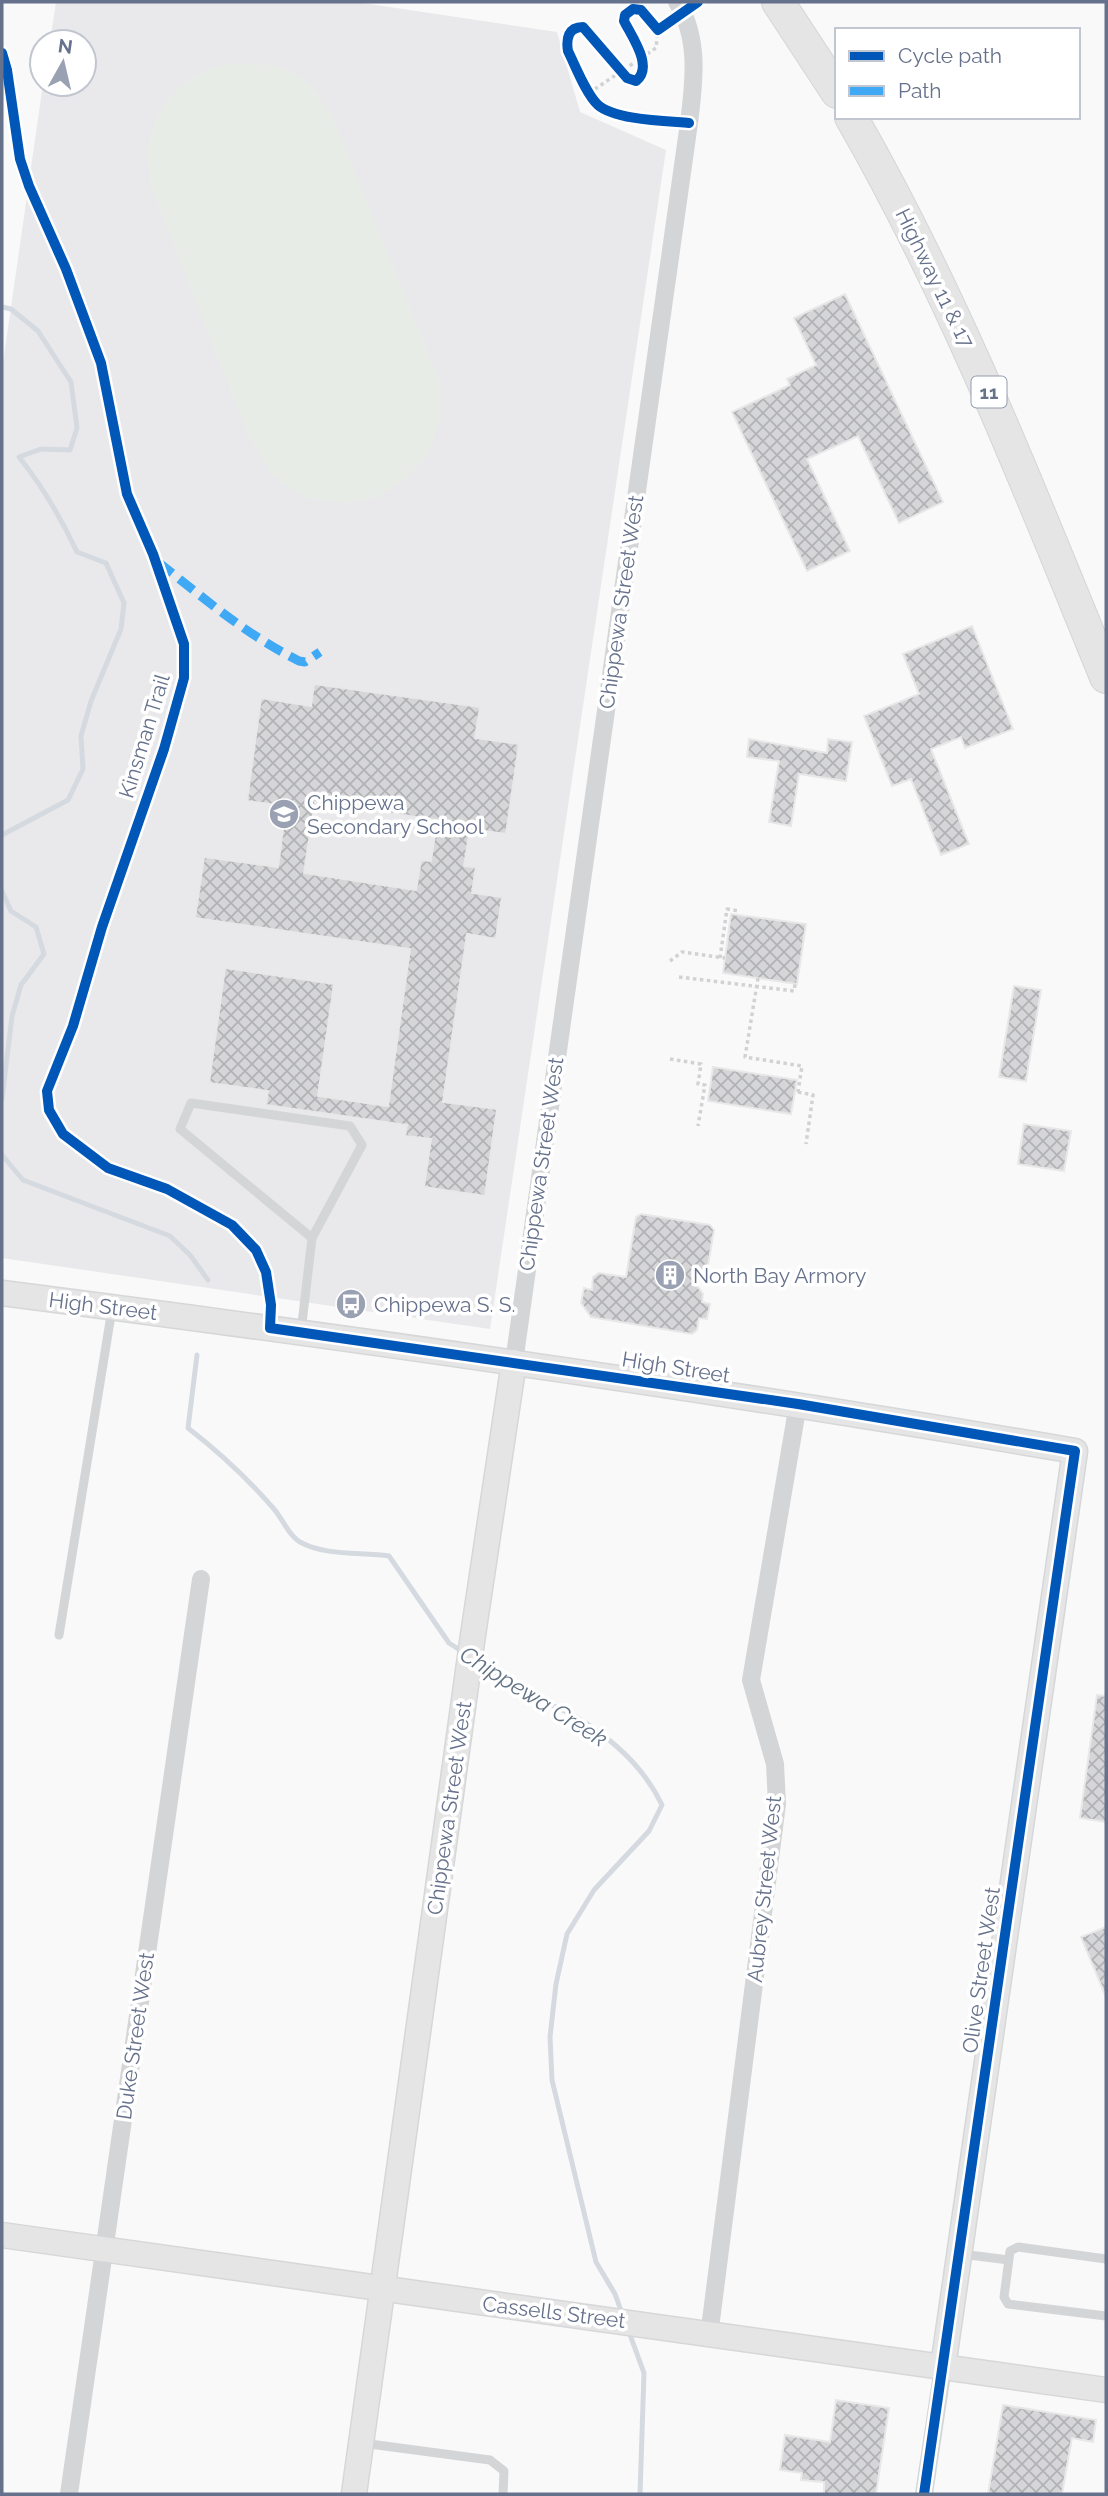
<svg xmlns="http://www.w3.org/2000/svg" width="1108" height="2496" viewBox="0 0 1108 2496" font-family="Raleway,sans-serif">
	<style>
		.built { fill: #e9e9eb }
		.park { fill: #e8ece7 }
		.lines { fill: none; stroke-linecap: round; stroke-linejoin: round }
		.stream { stroke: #d5dae0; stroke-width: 5 }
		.building { fill: url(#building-cross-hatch); stroke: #e8e8e8; stroke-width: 2; fill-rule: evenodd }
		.secondary-casing { stroke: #d5d7d9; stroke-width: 27 }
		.highway-casing { stroke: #d4d5d7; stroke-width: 34 }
		.path { stroke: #d1d2d3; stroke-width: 3.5; stroke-dasharray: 3.5 3.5; stroke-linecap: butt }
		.lane { stroke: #d4d5d7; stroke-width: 9 }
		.street { stroke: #d4d5d7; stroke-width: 18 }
		.secondary { stroke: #e5e5e6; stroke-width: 24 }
		.highway { stroke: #e5e5e6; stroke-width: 32 }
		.quiet { stroke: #3fa9f5; stroke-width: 9; stroke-dasharray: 18 9; stroke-linecap: butt }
		.cycleway-casing { stroke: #fff; stroke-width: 15 }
		.cycleway { stroke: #0057b8; stroke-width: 10 }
		.labels { text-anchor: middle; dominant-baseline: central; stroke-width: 7; stroke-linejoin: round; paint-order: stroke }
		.shield { fill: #fff; stroke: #949cae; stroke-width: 2 }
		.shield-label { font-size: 19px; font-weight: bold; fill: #66718b }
		.street-label { font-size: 21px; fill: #66718b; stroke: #fff }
		.poi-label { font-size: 21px; fill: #66718b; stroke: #fff; text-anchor: start }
		.water-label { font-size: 23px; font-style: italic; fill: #637386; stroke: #fff }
	</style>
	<defs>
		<pattern id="building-cross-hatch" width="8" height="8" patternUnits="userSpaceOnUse" patternTransform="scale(1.75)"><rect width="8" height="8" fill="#d6d6d8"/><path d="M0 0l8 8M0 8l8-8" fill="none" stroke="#b1b2b5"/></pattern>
	</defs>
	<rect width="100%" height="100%" fill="#f9f9f9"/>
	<path class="built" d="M56,2H356L557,32L580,112L666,150L490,1329L2,1258V370L43,84H84V42H50Z"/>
	<path class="park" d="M231,63C286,63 305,70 333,119L440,383V419L429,452L408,476L378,497L343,503L305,497L273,476L248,434L151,186L147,152L156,118L178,88L206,70Z"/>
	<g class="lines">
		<path class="stream" d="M2,307L11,309L38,331L71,382L77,428L70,450L41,449L19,457C43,487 61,518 77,552L106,563L124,603L121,629L91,701L81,736L83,769L68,800L2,835
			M2,891L11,911L36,927L44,954L21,985L12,1016L2,1099
			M2,1155L23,1180L170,1236L190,1255L208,1280
			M197,1355L188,1428C219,1452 248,1479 274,1509C282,1518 289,1536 300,1542C325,1556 360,1552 389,1556L449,1643L463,1652
			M477,1662C489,1670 500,1679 512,1687C533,1699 556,1705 576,1717C611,1738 644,1767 662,1805L649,1831L594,1890L567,1934L556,1984L550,2037L552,2080L596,2262L615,2294L623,2316
			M629,2332L644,2373L640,2494"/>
	</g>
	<path class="building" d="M845,294L943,502L899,523L858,436L807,459L850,551L807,571L732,412L790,385L787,379L816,365L794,318Z
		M972,626L1013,729L965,748L961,737L931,749L969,844L941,855L911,779L892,786L864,716L919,694L903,654Z
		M314,684L480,707L475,738L519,744L506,834L470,829L464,866L476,867L472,893L502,897L496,939L467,934L443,1102L497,1109L485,1196L424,1187L431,1139L405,1136L407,1125L266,1105L268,1091L209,1083L225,968L334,984L318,1096L388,1106L410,949L195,918L204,857L278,867L286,806L247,801L261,698L311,706ZM315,802L437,820L431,861L421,860L416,890L304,873Z
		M749,739L827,753L828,739L852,742L846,781L799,774L791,826L769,822L779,761L747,757Z
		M731,914L806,924L797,984L723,973Z
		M1014,986L1041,990L1026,1081L999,1077Z
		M713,1067L797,1080L791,1114L708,1101Z
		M1024,1124L1071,1131L1064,1171L1018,1164Z
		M641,1214L710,1225L714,1230L706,1277L696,1284L703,1294L702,1302L710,1304L707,1319L699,1318L697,1330L692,1334L591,1317L581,1303L584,1288L592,1290L593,1277L599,1273L626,1277L636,1217Z
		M1097,1695L1106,1696V1822L1080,1818Z
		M1106,1927V1997L1081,1937Z
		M836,2400L889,2408L876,2494H824V2482L801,2480L802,2473L780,2470L785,2435L830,2442Z
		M1003,2405L1096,2420L1093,2442L1072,2438L1062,2494H988Z"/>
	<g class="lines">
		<g class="secondary-casing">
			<path id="secondary" d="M2,1293C361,1339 719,1390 1075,1451L943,2367
				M2,2235L1106,2390
				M354,2494L473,1635L514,1362"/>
		</g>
		<g class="highway-casing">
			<path id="highway" d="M778,2L837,92
				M851,117C954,296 1028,486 1106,677"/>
		</g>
		<path class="path" d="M589,93L656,48L658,30
			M720,958L727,909L739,911
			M670,961L682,952L725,958
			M679,977L794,991L795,984
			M758,978L745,1057L802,1066L798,1092H795
			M670,1059L701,1064L698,1084L705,1085L698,1126
			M798,1092L813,1095L806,1144"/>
		<path class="lane" d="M301,1332L312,1238L362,1145L350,1126L191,1103L180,1129L312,1238
			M59,1635L112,1309
			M961,2254L1009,2260
			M1106,2259L1018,2247L1010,2251L1004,2297L1008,2304L1106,2316
			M362,2443L490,2460L504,2471L503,2494"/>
		<path class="street" d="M514,1362L689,123C694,82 700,39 677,2
			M709,2336L777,1804L775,1764L751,1680L798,1404
			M69,2494L201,1579
			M924,2494L943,2367"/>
		<use href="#secondary" class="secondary"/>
		<use href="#highway" class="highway"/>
		<path class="quiet" d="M158,562C205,599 245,634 299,661L305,662L320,652"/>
		<g class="cycleway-casing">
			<path id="cycleway" d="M2,53L7,70L20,159L29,186L66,269L101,363L127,494L153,554L184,644V678L164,749L102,927L73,1026L47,1091L49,1110L63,1134L108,1168L167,1189L232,1225L256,1250L266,1272L271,1305L270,1328L798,1404L1075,1451L924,2494
				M689,123C666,121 615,120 598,105C586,94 575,65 568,51C566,39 568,27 583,27L627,78L636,81C654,67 632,37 624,21L625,15L633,9L641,10L658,30L698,2"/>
		</g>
		<use href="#cycleway" class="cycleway"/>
	</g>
	<defs>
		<g id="school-disc" transform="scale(1.575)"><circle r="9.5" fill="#99a1b2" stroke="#fff"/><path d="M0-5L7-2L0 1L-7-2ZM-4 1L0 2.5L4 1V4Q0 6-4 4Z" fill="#fff"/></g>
		<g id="building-disc" transform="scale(1.575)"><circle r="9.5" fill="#99a1b2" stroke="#fff"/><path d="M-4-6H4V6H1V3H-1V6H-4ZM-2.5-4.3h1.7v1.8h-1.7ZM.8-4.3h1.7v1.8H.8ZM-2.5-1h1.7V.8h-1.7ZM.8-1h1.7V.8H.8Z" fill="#fff"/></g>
		<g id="bus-disc" transform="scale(1.575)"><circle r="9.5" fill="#99a1b2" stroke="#fff"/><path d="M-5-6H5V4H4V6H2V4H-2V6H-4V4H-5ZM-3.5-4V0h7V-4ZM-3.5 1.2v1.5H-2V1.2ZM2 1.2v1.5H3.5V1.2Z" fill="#fff"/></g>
	</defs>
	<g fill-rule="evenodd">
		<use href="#school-disc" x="284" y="814"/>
		<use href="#building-disc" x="670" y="1275"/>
		<use href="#bus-disc" x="351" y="1304"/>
	</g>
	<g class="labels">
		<rect class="shield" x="971.5" y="376.5" width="35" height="31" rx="5"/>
		<g class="shield-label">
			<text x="989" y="392">11</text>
		</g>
		<g class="street-label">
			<text transform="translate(935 278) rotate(64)">Highway 11 &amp; 17</text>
			<text transform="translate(621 602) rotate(-82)">Chippewa Street West</text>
			<text transform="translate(144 736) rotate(-73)">Kinsman Trail</text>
			<text transform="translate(541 1164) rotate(-82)">Chippewa Street West</text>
			<text transform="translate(103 1306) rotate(7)">High Street</text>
			<text transform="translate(676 1367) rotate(9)">High Street</text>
			<text transform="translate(449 1808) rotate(-82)">Chippewa Street West</text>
			<text transform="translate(764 1889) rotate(-84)">Aubrey Street West</text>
			<text transform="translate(981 1970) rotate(-82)">Olive Street West</text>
			<text transform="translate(135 2036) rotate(-82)">Duke Street West</text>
			<text transform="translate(554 2312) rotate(7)">Cassells Street</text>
		</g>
		<g class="poi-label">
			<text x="307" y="802">Chippewa<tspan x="307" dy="24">Secondary School</tspan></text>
			<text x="693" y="1275">North Bay Armory</text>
			<text x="374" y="1304">Chippewa S. S.</text>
		</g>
		<g class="water-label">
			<text transform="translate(534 1696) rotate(32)">Chippewa Creek</text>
		</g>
	</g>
	<rect width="1108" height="2496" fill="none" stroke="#66718b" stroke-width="7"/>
	<rect x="835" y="28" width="245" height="91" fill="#ffffff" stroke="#c2c6d1" stroke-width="2"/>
	<rect x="849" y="51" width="35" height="10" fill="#0057b8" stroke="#c2c6d1" stroke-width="2"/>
	<text x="898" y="63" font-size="21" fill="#66718b">Cycle path</text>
	<rect x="849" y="86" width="35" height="10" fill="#3fa9f5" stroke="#c2c6d1" stroke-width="2"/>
	<text x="898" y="98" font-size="21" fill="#66718b">Path</text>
	<g transform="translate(63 63) rotate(8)"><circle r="33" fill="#ffffff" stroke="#c2c6d1" stroke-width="2"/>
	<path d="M0-5L12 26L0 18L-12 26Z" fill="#99a1b2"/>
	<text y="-10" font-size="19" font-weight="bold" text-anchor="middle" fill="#66718b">N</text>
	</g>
</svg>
